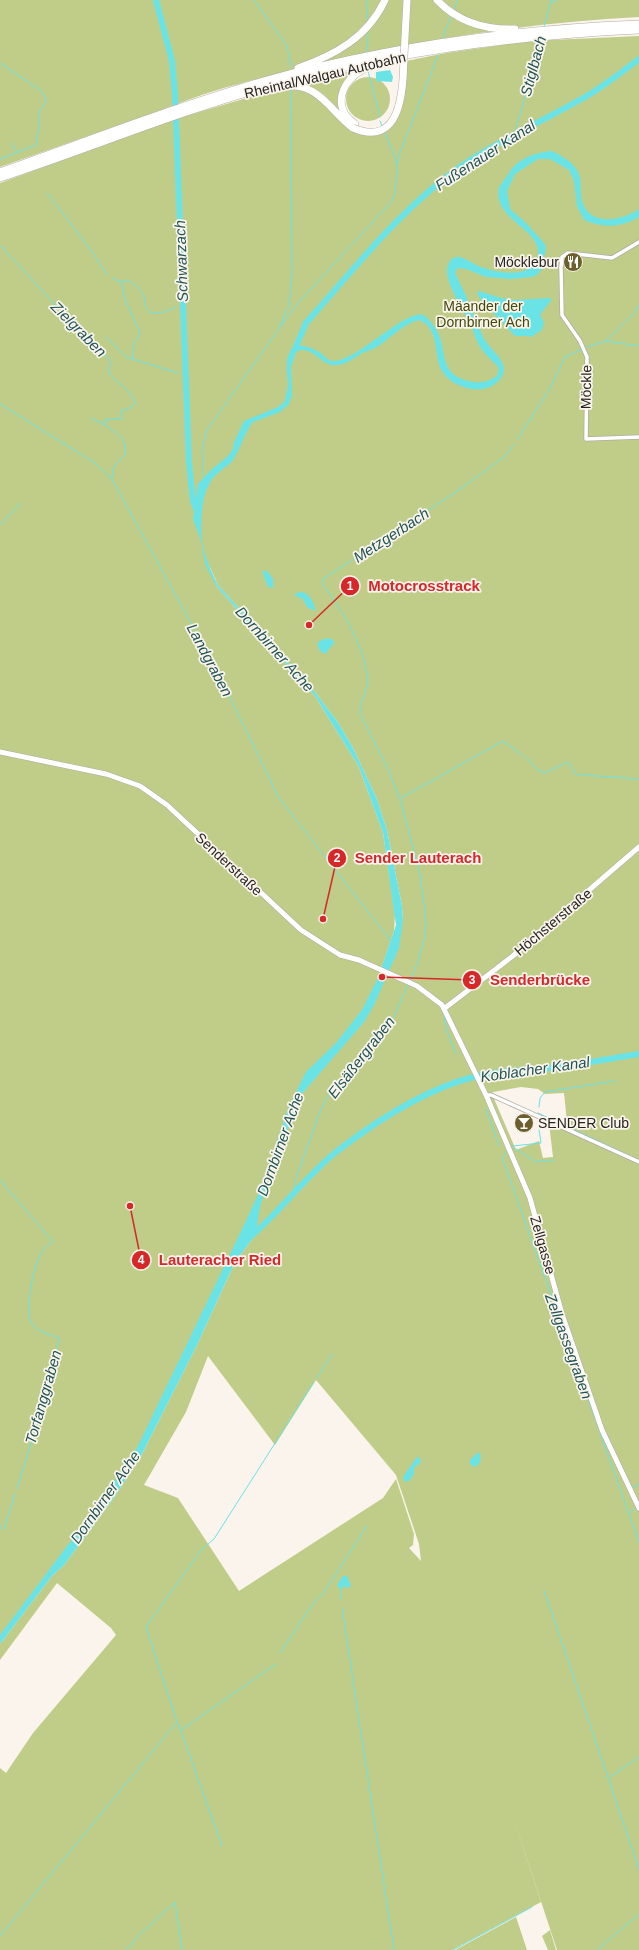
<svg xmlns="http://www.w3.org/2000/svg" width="639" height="1950" viewBox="0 0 639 1950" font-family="Helvetica,sans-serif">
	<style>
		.green { fill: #c0cd89; fill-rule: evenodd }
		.water { fill: #6ae3e6 }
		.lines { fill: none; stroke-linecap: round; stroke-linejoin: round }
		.stream { stroke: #6ae3e6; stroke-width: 1 }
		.river { stroke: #6ae3e6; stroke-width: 6 }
		.minor-casing { stroke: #b1aba4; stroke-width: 5 }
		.secondary-casing { stroke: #b1aba4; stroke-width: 6 }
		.motorway-casing { stroke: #b1aba4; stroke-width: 8 }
		.minor { stroke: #fff; stroke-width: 3.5 }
		.secondary { stroke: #fff; stroke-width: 5 }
		.motorway { stroke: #fff; stroke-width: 7 }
		.motorway-bridge-casing { stroke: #b1aba4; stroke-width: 8; stroke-linecap: butt }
		.motorway-bridge { stroke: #fff; stroke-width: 7 }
		.labels { text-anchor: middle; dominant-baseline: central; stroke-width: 3.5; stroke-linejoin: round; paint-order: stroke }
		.street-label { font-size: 14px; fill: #262421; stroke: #faf4ec }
		.poi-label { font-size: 14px; fill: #262421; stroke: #faf4ec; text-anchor: end }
		.park-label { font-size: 14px; fill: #3f4808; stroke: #faf4ec }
		.water-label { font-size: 15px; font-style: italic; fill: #1f5455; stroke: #faf4ec }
		.leader { fill: none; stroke: #d62828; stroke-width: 1.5 }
		.callout-dot { fill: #d62828; stroke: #faf4ec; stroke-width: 1.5 }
		.mark-label { font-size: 12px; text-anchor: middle; font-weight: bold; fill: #fff }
		.callout-label { font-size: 15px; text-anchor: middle; font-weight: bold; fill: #d62828; stroke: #faf4ec; stroke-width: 3.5; stroke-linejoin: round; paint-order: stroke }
	</style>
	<rect width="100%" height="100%" fill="#faf4ec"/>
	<path class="green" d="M0,0H639V17C502,24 367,49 235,85C207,92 180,103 153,113C102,131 51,149 0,167Z
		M639,36V845L512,958L639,851V1164L634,1162L639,1164V1950H557L508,1801L541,1902L452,1950H0V1768L6,1773L33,1733L116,1635L111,1628L57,1583L0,1660V1644L52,1576L64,1565L113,1499L140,1458L197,1345L235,1262L253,1238L250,1232L137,1456L0,1640V183L172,120L277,89L294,87L323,100L345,124L375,133L399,114L404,99L406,61L446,53L530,41ZM208,563L218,585L314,691L337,721L353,748L376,797L387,830L402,906L403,920L379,976L394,931L395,914L383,833L359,767L315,696L217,587ZM521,1087L538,1089L545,1094L564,1093L568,1132L549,1123L553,1157L543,1158L539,1141L516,1150L492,1094L493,1092ZM208,1356L275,1445L316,1380L396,1475L419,1544L421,1561L409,1548L413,1545L414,1534L396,1479L383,1498L239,1591L178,1498L144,1485L186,1412Z
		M355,70C339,84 337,91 339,112C324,93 320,89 296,84Z
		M346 99a22 22 0 1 1 44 0a22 22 0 1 1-44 0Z
		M516,1917L527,1950H455Z
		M550,1930L556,1950H548L542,1936Z"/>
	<path class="water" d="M390,70L393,77L392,82L376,81V72Z
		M552,151C562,156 573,162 578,172C582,180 580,189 581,197C586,227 621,222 639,209V217C621,228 603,228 584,220L577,206L574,181L569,170L550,159H538L515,174L507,191L510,209L526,223L544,243L546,247L542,269L537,275L532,277L510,279L486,277L466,269L458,268L455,272C459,283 465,292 469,303C474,315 479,330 486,342C491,349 504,360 504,369C504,377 498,382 492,386C475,395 447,385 440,367C434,351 439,328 419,320C400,325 390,340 373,349C368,351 363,352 359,355C352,360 346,364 337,365C321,368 313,343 296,352L291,367L292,395L289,404L280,412L253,422C244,433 241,448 233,460C228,467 216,472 211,481C201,496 200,523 202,541C204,556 211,571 218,585L314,691L337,721L353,748L376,797L387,830L402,906L403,920L399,948L374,1005L364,1022L301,1095L268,1179L260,1207L257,1226L253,1238L235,1262L197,1345L140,1458L113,1499L64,1565L52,1576L0,1644V1635L98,1505L138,1446L244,1225L261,1188L289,1106L306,1072L336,1043L362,1010L378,978L396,925L383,833L359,767L315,696L217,587L205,564L201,541L193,519L198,484L211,470L228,456L233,449L234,442L244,421L278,407L285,401C285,395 288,390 288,385C287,365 283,360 296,342L297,345C303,346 311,347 317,351C324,354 327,362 335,361C359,359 406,309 423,315C427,317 430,321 432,324C451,345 434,372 468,381C479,384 488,382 497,376L499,368C493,361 484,354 479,345C476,340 474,332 471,326C464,312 447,285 447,271C447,265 450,258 456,257C464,256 474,265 481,267C497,273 531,279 537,258C546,230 492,221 499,188C501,183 506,178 509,173C517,159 536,152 552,151Z
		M479,291L501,298L515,300L550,298L552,299L540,315L544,322L542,330L531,337L527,336H515L481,300L477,293Z
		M262,571H267L273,579V588L268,587Z
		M302,592C311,595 313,602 316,611L308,608L302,598L295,596L296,593Z
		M329,638L335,642L325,654L321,652L317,644L321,640Z
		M478,1452L480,1454C481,1461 480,1465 474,1467L470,1464V1460Z
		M417,1457L420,1458L421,1462L414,1468V1474L409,1481L405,1482L403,1477Z
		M343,1576H347L351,1586L348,1588L344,1586L341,1590L337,1585Z"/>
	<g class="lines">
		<path class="stream" d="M254,0L287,46L291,67
			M366,0L368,21
			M551,3L557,0
			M454,9L457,0
			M544,27L551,0
			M443,37L451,16
			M367,51L368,33
			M0,63L40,90L46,98V101L38,114L40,121L36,145L0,159
			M368,71L380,117
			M380,121L382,126
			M515,132L541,39
			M385,133L397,163
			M11,143L17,152
			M47,193L93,253L107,275
			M0,245L98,351L107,356L111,363L108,368L109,373C117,384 131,389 135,403L132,407L121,411L122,417L121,419L104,420L105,425C116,433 128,439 125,455L114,466L112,478
			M112,278L121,282L128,280C134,284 141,290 144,296C145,300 145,305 147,309C153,319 168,310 176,307
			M121,282L125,300L139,330L140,334L134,344L133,358
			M181,306L183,305
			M280,327L299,302L392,201C398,187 395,170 399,155L438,55
			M106,337L126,357L178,373
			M606,341L636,311L639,305
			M587,347L606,341L639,346
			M183,375L186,376
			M0,404L95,463L112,479L216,669L279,798L391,941
			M91,418L105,425
			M517,440L549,390L565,357L582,349
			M203,477L202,448L207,430L278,330L289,305L292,276L291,90
			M0,525L21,503
			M525,756L538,770L545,773L568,762L576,774L583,775L639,779
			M401,798L503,741L522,755
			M410,981L418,961L425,936L426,920L420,874L400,799L387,767L360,714C359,703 366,695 367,684C369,653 341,607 322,584L323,579L459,490L504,457L514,444
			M444,1015L447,1031L456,1054
			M539,1107L540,1098L545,1092L615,1081
			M486,1109L499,1146
			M538,1113L639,1160
			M513,1146L541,1143L539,1130
			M513,1147L536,1162L554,1160
			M507,1151L502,1157L639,1542
			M0,1180L53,1242C47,1245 42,1250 39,1257C33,1270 24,1311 32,1324C38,1332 51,1335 59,1338L54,1368L17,1489
			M293,1194L295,1181L321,1109L327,1098L382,1034L394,1017L408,984
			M317,1378L332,1354
			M633,1488L639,1484
			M630,1513L636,1507
			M0,1527L4,1529L15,1494
			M341,1590V1599
			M544,1590L639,1869
			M342,1608L394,1950
			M280,1653L314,1602L323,1594L367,1526
			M178,1723L222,1846
			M181,1730L276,1664
			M610,1777L639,1757
			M0,1936L177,1722L146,1627L201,1550L214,1539L314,1382
			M126,1950L141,1933L175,1902L182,1950
			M453,1950L532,1907
			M597,1950L639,1914"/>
		<path class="river" d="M156,0L172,61L175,94L189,463L193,501L196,509
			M295,349L306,323L313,315C359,263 403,207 460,167C503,137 551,118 595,91C610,81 625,70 639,59
			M248,1239C280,1212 304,1178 336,1152C376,1121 428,1088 477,1076C498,1070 519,1071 540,1069C573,1066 606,1059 639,1054"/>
		<g class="minor-casing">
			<path id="minor" d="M639,242L612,258L568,253L562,257L561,267L562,315L580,341L587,357L586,439L639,437
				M486,1095H491L639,1162"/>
		</g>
		<g class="secondary-casing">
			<path id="secondary" d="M0,752L106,774L140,786L167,805L301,930L340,955L359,960L417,986L442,1005L486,1095L530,1198L562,1314L602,1430L639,1508
				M445,1008L514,955L639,847"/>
		</g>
		<g class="motorway-casing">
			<path id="motorway" d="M437,0C458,22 485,30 515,29
				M298,68C335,55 368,37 385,0
				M283,87C317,80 330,111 353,128
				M355,124C327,105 346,72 374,65
				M0,172C87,141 172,108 260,82C383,47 511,29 639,24
				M0,178C88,149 174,113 263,88C385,53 512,36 639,30"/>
		</g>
		<use href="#minor" class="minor"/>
		<use href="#secondary" class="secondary"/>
		<use href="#motorway" class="motorway"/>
		<g class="motorway-bridge-casing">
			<path id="motorway-bridge" d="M353,128C403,149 403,87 404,56C405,37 406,19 407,0"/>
		</g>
		<use href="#motorway-bridge" class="motorway-bridge"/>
	</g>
	<defs>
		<g id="restaurant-disc" transform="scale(1)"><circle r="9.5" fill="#6d5f2c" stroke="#faf4ec"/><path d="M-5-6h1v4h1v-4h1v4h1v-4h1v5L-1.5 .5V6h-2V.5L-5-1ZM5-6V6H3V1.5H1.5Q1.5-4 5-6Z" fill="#fff"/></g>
		<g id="bar-disc" transform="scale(1)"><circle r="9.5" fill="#6d5f2c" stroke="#faf4ec"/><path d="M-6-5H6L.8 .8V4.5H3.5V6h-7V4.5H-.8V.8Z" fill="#fff"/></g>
	</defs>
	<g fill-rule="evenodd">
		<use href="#restaurant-disc" x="573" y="262"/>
		<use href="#bar-disc" x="524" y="1123"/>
	</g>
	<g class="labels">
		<g class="street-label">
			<text transform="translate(325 75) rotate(-13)">Rheintal/Walgau Autobahn</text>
			<text transform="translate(586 387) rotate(-89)">Möckle</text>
			<text transform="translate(229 864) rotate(43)">Senderstraße</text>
			<text transform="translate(553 922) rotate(-40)">Höchsterstraße</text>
			<text transform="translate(543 1245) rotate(74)">Zellgasse</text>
		</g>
		<g class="poi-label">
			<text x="559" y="262">Möcklebur</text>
			<text x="538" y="1123" text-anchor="start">SENDER Club</text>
		</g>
		<g class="park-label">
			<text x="483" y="306">Mäander der<tspan x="483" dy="16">Dornbirner Ach</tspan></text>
		</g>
		<g class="water-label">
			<text transform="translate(533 66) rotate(-75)">Stiglbach</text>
			<text transform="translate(485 155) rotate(-33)">Fußenauer Kanal</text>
			<text transform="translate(181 261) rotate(-92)">Schwarzach</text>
			<text transform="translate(79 329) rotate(45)">Zielgraben</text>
			<text transform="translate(391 535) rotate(-33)">Metzgerbach</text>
			<text transform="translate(275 649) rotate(48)">Dornbirner Ache</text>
			<text transform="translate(210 660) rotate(62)">Landgraben</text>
			<text transform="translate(361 1057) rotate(-52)">Elsäßergraben</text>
			<text transform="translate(535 1069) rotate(-8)">Koblacher Kanal</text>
			<text transform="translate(280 1144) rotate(-70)">Dornbirner Ache</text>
			<text transform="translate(569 1346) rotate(70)">Zellgassegraben</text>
			<text transform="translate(43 1397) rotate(-74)">Torfanggraben</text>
			<text transform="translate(105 1497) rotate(-55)">Dornbirner Ache</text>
		</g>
	</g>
	<path class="leader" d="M309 625L350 586M323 919L337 858M382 977L472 980M130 1206L141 1260"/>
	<g class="callout-dot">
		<circle cx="309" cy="625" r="4"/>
		<circle cx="323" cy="919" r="4"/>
		<circle cx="382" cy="977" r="4"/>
		<circle cx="130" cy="1206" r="4"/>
		<circle cx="350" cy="586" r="10"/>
		<circle cx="337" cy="858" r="10"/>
		<circle cx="472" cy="980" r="10"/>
		<circle cx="141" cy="1260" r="10"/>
	</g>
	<g class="mark-label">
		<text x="350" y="590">1</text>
		<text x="337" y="862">2</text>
		<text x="472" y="984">3</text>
		<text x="141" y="1264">4</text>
	</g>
	<g class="callout-label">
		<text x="424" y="591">Motocrosstrack</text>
		<text x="418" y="863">Sender Lauterach</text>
		<text x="540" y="985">Senderbrücke</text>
		<text x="220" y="1265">Lauteracher Ried</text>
	</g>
</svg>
